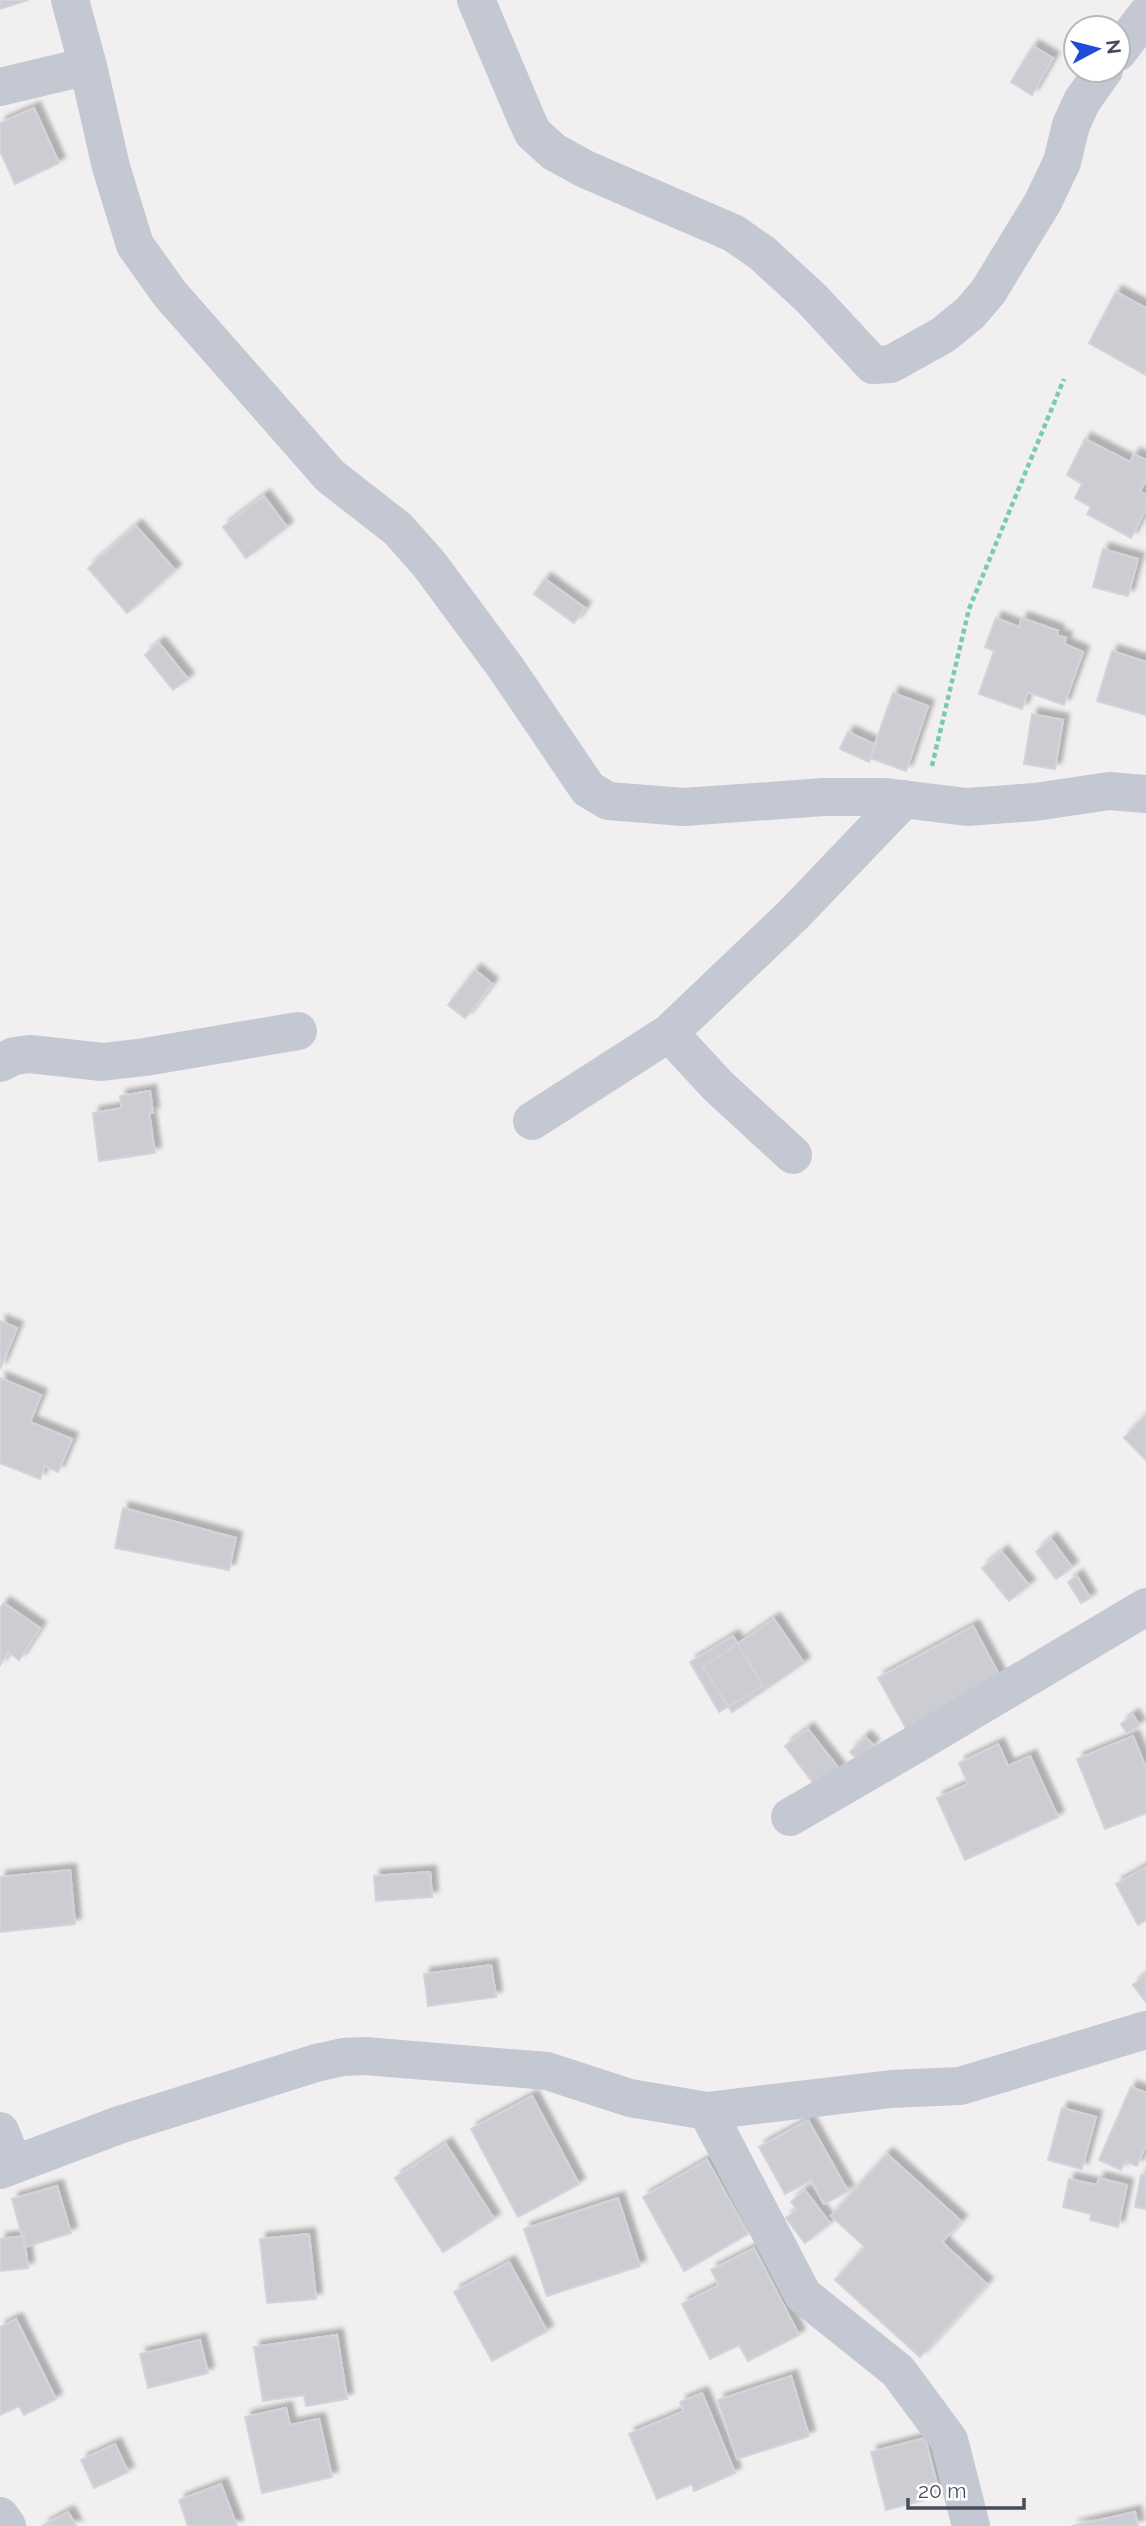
<svg xmlns="http://www.w3.org/2000/svg" width="1146" height="2526" viewBox="0 0 1146 2526" font-family="Raleway,sans-serif">
	<style>
		.building { fill: #cccdd3; stroke: #d3d3da; stroke-width: 2; filter: url(#shadow) }
		.lines { fill: none; stroke-linecap: round; stroke-linejoin: round }
		.path { stroke: #78cab2; stroke-width: 4.5; stroke-dasharray: 5 3.5; stroke-linecap: butt }
		.minor { stroke: #c3c8d3; stroke-width: 38 }
	</style>
	<defs>
		<filter id="shadow"><feDropShadow dx="6" dy="-6" stdDeviation="2" flood-color="#0004"/></filter>
	</defs>
	<rect width="100%" height="100%" fill="#f1efef"/>
	<path class="building" d="M0,0H28L0,9Z
		M1033,46L1053,58L1032,95L1011,82Z
		M34,108L59,163L15,184L0,151V123Z
		M1116,292L1146,308V375L1089,343Z
		M1085,439L1130,462L1134,454L1146,460V480L1140,491L1146,495V509L1131,538L1087,514L1091,507L1075,498L1082,484L1067,475Z
		M264,496L287,527L246,558L223,527Z
		M136,526L175,570L127,613L88,568Z
		M1103,549L1138,559L1128,596L1093,587Z
		M545,579L585,608L574,623L534,594Z
		M996,618L1019,627L1022,618L1058,631L1057,635L1066,638L1064,644L1083,652L1064,705L1028,692L1022,709L979,694L994,651L985,647Z
		M159,643L188,679L173,690L145,655Z
		M1112,651L1146,662V715L1097,701Z
		M893,693L928,706L906,771L870,758Z
		M1032,714L1063,720L1055,769L1024,764Z
		M848,732L876,745L869,762L840,749Z
		M475,970L492,984L465,1018L448,1005Z
		M150,1091L153,1113H149L155,1153L99,1161L93,1113L122,1108L120,1096Z
		M0,1321L17,1328L0,1369Z
		M0,1378L41,1395L30,1422L72,1439L58,1472L45,1466L40,1479L0,1463Z
		M1146,1415V1460L1124,1438Z
		M123,1508L236,1538L229,1570L115,1548Z
		M1051,1539L1072,1567L1056,1579L1036,1552Z
		M1002,1552L1029,1585L1009,1601L982,1568Z
		M1077,1576L1090,1598L1081,1603L1068,1582Z
		M4,1603L40,1628L19,1660L8,1652L0,1665V1608Z
		M774,1619L804,1663L732,1712L703,1667Z
		M973,1626L1003,1682L909,1734L878,1678Z
		M733,1636L763,1686L719,1712L690,1662Z
		M1133,1715L1139,1725L1127,1733L1121,1724Z
		M808,1729L840,1770L817,1788L785,1746Z
		M1133,1736L1146,1768V1813L1105,1829L1077,1759Z
		M865,1737L873,1745L858,1760L850,1752Z
		M998,1744L1008,1766L1030,1756L1058,1817L965,1860L937,1798L968,1784L959,1763Z
		M1146,1867V1920L1138,1925L1116,1884Z
		M70,1870L75,1924L0,1932V1877Z
		M430,1872L432,1897L376,1901L374,1876Z
		M491,1965L496,1997L428,2006L424,1974Z
		M1146,1975V2002L1133,1985Z
		M1131,2087L1146,2093V2145L1137,2166L1125,2161L1121,2170L1099,2160Z
		M532,2096L579,2184L518,2217L471,2129Z
		M1062,2108L1096,2117L1082,2169L1048,2160Z
		M808,2120L848,2191L824,2204L811,2180L785,2194L759,2147Z
		M446,2144L494,2219L443,2252L395,2178Z
		M887,2154L961,2221L942,2242L987,2284L920,2357L835,2280L865,2247L831,2216Z
		M707,2160L748,2234L684,2271L643,2197Z
		M1141,2175L1146,2176V2209L1135,2207Z
		M1099,2178L1127,2185L1118,2227L1090,2220L1091,2214L1063,2207L1069,2179L1097,2185Z
		M57,2186L71,2233L25,2247L12,2199Z
		M805,2190L830,2223L805,2243L786,2218L797,2210L791,2202Z
		M618,2198L640,2266L547,2296L524,2229Z
		M309,2234L316,2299L267,2303L260,2239Z
		M24,2236L28,2268L0,2271V2239Z
		M754,2248L799,2335L748,2361L739,2345L710,2359L682,2304L719,2285L711,2270Z
		M509,2262L547,2331L492,2361L454,2292Z
		M16,2319L56,2399L24,2415L19,2406L0,2415V2327Z
		M337,2335L347,2399L306,2406L304,2395L263,2401L254,2347Z
		M200,2340L208,2373L148,2388L140,2354Z
		M791,2376L809,2436L737,2459L718,2400Z
		M702,2393L735,2473L694,2491L692,2484L657,2499L629,2434L684,2411L680,2402Z
		M286,2408L290,2425L319,2419L332,2477L262,2493L245,2417Z
		M925,2438L940,2496L886,2510L871,2452Z
		M115,2444L128,2472L94,2488L81,2460Z
		M221,2484L237,2526H188L179,2500Z
		M68,2512L76,2526H42Z
		M1135,2512L1138,2526H1072Z"/>
	<g class="lines">
		<path class="path" d="M932,766L969,609L1064,379"/>
		<path class="minor" d="M70,0L88,66L111,167L135,245L170,294L330,476L398,529L429,564L506,668L588,789L608,801L684,807L824,797H886L967,807L1035,802L1109,791L1146,794
			M476,0L526,118L533,133L554,152L585,169L733,233L762,253L812,299L873,365L891,364L943,335L970,313L988,292L1043,202L1062,162L1071,125L1082,101L1104,70
			M1118,52L1146,15
			M0,87L88,66
			M0,1063L14,1056L30,1054L102,1062L145,1057L298,1031
			M532,1121L669,1033
			M793,1155L718,1086L669,1033L793,915L904,799
			M790,1817L921,1741L1146,1607
			M707,2111L803,2295L898,2371L949,2440L971,2526
			M0,2131L13,2163
			M0,2170L119,2125L316,2063L343,2057L365,2056L547,2071L630,2098L707,2111L891,2089L960,2086L1146,2030
			M0,2516L7,2526"/>
	</g>
	<g transform="translate(1097 49) rotate(83)"><circle r="33" fill="#ffffff" stroke="#b5b8bd" stroke-width="2"/>
	<path d="M0-5L12 26L0 18L-12 26Z" fill="#1f4bda"/>
	<text y="-10" font-size="19" font-weight="bold" text-anchor="middle" fill="#474e5b">N</text>
	</g>
	<path d="M908 2498v10h116v-10" fill="none" stroke="#474e5b" stroke-width="3.5"/>
	<text x="918" y="2498" font-size="21" fill="#474e5b" stroke="#ffffff" stroke-width="5" paint-order="stroke">20 m</text>
</svg>
